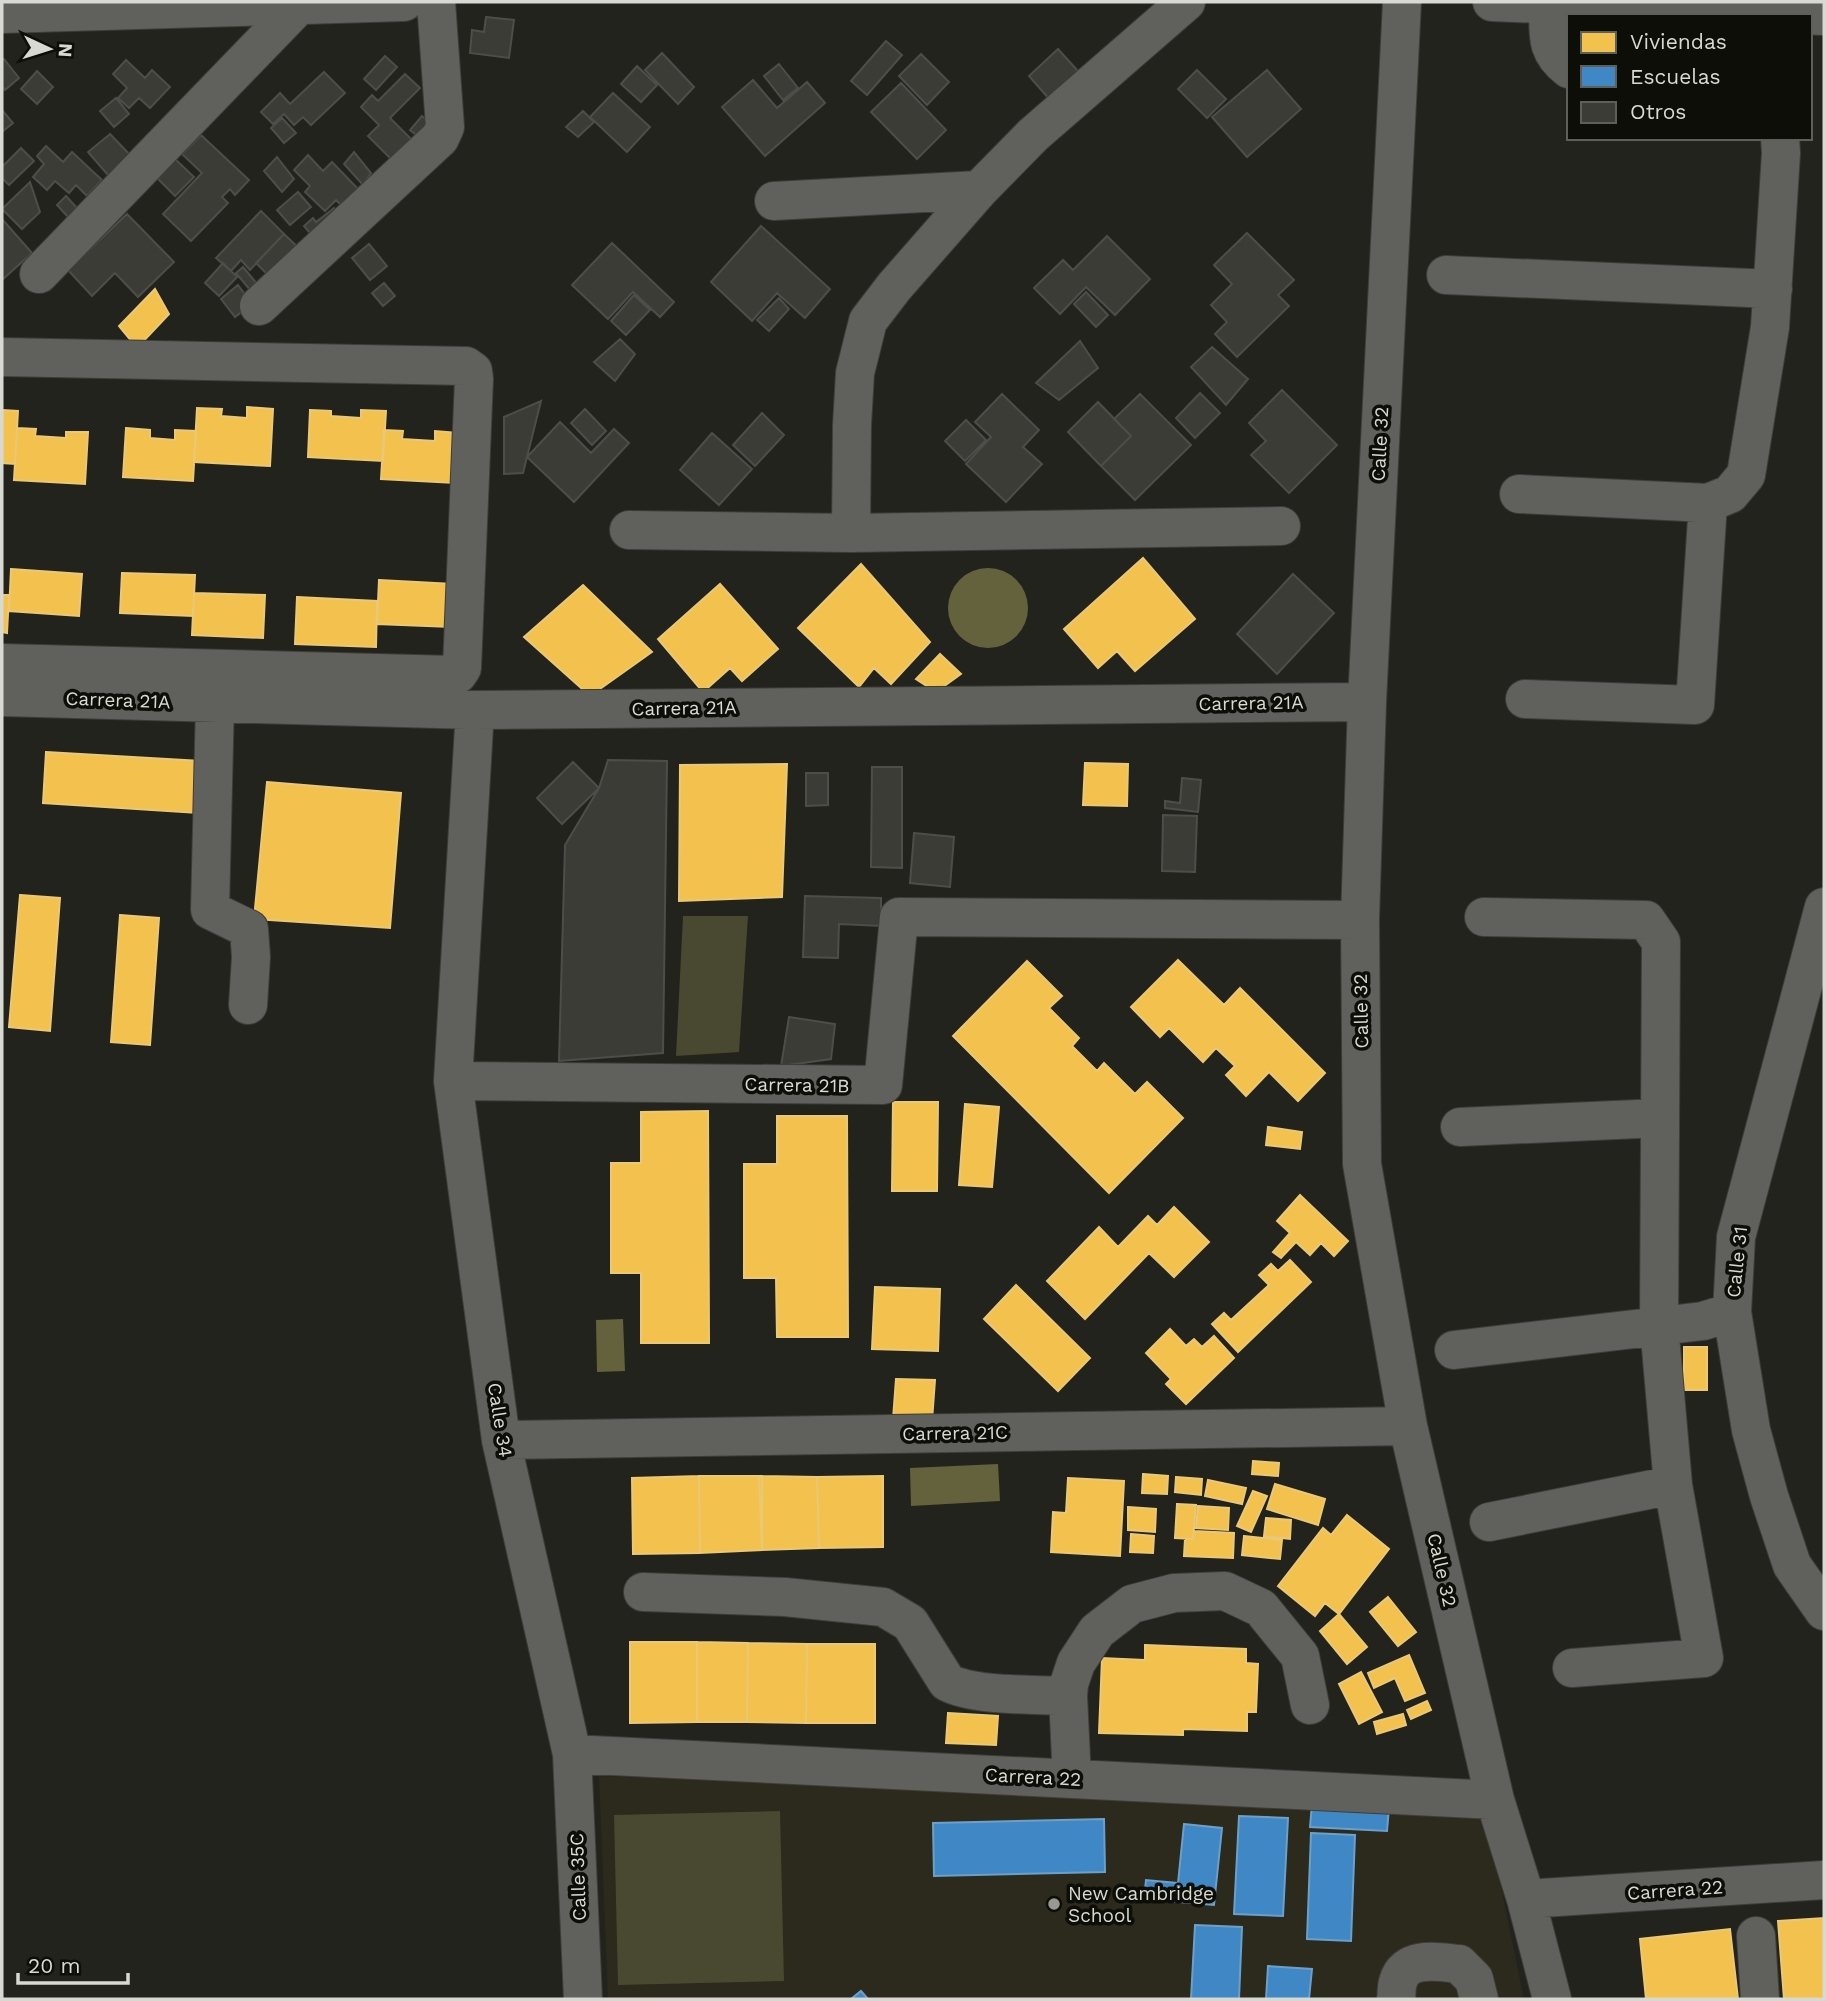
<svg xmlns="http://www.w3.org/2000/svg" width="1826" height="2001" viewBox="0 0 1826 2001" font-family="'Work Sans',sans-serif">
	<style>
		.built { fill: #2b2a1c }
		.green { fill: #494830 }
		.water { fill: #63623d }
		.homes { fill: #f2c14e; stroke: #eac876; stroke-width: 2 }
		.schools { fill: #3f88c5; stroke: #6da0c9; stroke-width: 2 }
		.building { fill: #3c3c37; stroke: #4d4d49; stroke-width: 2 }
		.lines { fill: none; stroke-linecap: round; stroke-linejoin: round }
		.minor-casing { stroke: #3d3d39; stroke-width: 40 }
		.minor { stroke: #60605d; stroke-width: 38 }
		.poi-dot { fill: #999993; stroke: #0e0e09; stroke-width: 2.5 }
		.labels { text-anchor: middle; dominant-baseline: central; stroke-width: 7; stroke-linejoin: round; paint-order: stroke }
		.street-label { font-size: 19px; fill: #d9d9d3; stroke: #0e0e09 }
		.poi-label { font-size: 19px; fill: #d9d9d3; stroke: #0e0e09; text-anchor: start }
	</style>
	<rect width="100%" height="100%" fill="#23231d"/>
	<path class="built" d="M599,1776L1485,1808L1524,1999H608Z"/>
	<path class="green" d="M683,916H748L739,1052L676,1056Z
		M780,1811L784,1981L618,1985L614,1815Z"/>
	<path class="water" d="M948 608a40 40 0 1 1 80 0a40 40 0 1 1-80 0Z
		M623,1319L625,1371L597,1372L596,1320Z
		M998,1464L1000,1501L911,1506L910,1468Z"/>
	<path class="homes" d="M155,289L169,314L137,348L119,326Z
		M247,407L273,409L270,466L194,462L197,408L222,409L221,416L247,418Z
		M2,410L18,411L15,464L2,463Z
		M310,410L331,411V416L361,418V410L386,411L383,461L308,457Z
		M17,428L36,429L35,436L66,438V432H88L85,484L14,480Z
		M126,428L150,430V438L175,440V430L196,431L193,481L123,477Z
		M384,430L403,431L402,439L435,441V431L458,433L455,483L381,479Z
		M1143,558L1195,619L1135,671L1117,651L1098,668L1064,629Z
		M861,564L930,642L891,684L874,668L859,687L798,628Z
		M11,569L82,574L79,616L9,611Z
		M122,573L195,575L193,616L120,613Z
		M379,580L453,584L451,627L377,624Z
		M720,584L778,649L742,681L730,668L703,692L658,639Z
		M583,585L652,652L590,696L524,637Z
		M194,593L265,595L263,638L192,635Z
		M2,595H9L7,633L2,632Z
		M297,597L377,601L376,647L295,644Z
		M940,654L961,674L936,692L916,679Z
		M46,752L201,761L198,813L43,803Z
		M1085,763L1128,764L1127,806L1083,805Z
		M787,764L782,897L679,901L680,765Z
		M267,782L401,793L390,928L254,919Z
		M20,895L60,898L50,1031L9,1027Z
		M120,915L159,918L150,1045L111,1042Z
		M1178,960L1224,1005L1240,988L1325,1073L1298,1101L1269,1072L1246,1096L1226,1075L1235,1066L1216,1048L1203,1062L1169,1028L1160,1037L1131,1007Z
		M1027,961L1062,996L1049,1008L1079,1038L1072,1046L1097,1071L1104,1063L1135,1094L1147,1082L1183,1118L1109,1193L953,1036Z
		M893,1102H938L937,1191H892Z
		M965,1104L999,1107L992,1187L959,1185Z
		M708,1111L709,1343H641V1273H611V1163H641V1112Z
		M777,1116H847L848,1337H777L776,1278H744V1164H777Z
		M1268,1127L1302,1132L1300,1149L1266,1145Z
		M1300,1195L1348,1241L1334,1256L1321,1243L1310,1255L1296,1242L1281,1258L1273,1252L1290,1233L1277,1221Z
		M1174,1207L1209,1242L1174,1277L1149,1253L1085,1319L1047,1281L1099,1227L1118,1247L1148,1216L1157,1225Z
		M1290,1260L1311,1282L1238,1352L1212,1324L1224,1313L1231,1320L1269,1285L1259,1275L1271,1264L1278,1271Z
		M1016,1285L1090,1358L1058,1391L984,1319Z
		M875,1287L940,1289L938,1351L872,1349Z
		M1170,1329L1186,1346L1194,1339L1202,1347L1214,1336L1234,1358L1186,1404L1166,1384L1171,1379L1146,1353Z
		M1684,1347H1707V1390H1684Z
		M896,1379L935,1380L932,1421L893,1419Z
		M1253,1461L1279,1463L1278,1476L1252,1474Z
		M1143,1474L1168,1476L1167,1494L1142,1493Z
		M699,1476H762V1550L700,1553Z
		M699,1476L700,1553L633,1554L632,1478Z
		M762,1476L817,1477L819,1548L762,1550L759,1478Z
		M883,1476V1547L819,1548L817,1477Z
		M1176,1477L1202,1479L1201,1495L1175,1492Z
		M1068,1478L1124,1481L1120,1556L1051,1552L1053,1512L1066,1513Z
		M1208,1480L1246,1488L1242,1504L1205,1496Z
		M1275,1484L1325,1499L1318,1525L1267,1509Z
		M1253,1491L1267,1496L1251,1532L1237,1526Z
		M1177,1504L1196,1505L1193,1539L1175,1538Z
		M1198,1506L1229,1508L1228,1530L1196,1528Z
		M1128,1507L1156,1509L1155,1532L1128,1530Z
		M1347,1515L1389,1549L1339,1614L1325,1603L1315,1616L1278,1586L1323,1528L1331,1535Z
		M1266,1518L1291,1520L1290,1539L1264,1536Z
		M1194,1531L1234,1533L1233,1558L1184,1556L1185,1539H1193Z
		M1131,1534L1154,1536L1153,1553L1130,1552Z
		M1244,1536L1282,1540L1280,1559L1242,1555Z
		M1388,1597L1416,1632L1398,1646L1370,1612Z
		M1339,1614L1367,1647L1347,1664L1320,1631Z
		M630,1642H697V1722L630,1723Z
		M697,1642L748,1643L747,1722H697Z
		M748,1643L807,1644L806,1723L747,1722Z
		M807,1644H875V1723H806Z
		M1145,1645L1246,1649V1663L1258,1664L1256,1712H1247V1731L1183,1729V1735L1099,1733L1102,1658L1145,1660Z
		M1409,1655L1425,1693L1405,1701L1395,1678L1374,1688L1368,1673Z
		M1361,1672L1382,1712L1359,1724L1339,1684Z
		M1427,1701L1431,1710L1411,1719L1407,1710Z
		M948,1713L998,1716L996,1745L946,1743Z
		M1403,1714L1406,1725L1377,1734L1374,1722Z
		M1824,1918V1999H1784L1778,1921Z
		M1730,1929L1738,1999H1646L1640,1939Z"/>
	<path class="schools" d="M1312,1804L1389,1808L1387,1831L1310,1827Z
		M1239,1816L1288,1818L1283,1916L1234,1914Z
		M1104,1819L1105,1872L934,1876L933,1823Z
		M1184,1824L1222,1828L1214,1905L1144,1899L1146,1880L1178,1883Z
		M1311,1833L1355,1835L1351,1941L1307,1939Z
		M1195,1925L1242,1927L1239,1999H1191Z
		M1268,1966L1312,1969L1309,1999H1266Z
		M861,1991L868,1999H851Z"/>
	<path class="building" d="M486,17L514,20L509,58L470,53L472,30L484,32Z
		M886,41L902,55L867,95L851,81Z
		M1058,49L1087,81L1057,108L1029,76Z
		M662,53L694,87L678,104L645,70Z
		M921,54L949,82L927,105L899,76Z
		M385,56L397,67L376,90L364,79Z
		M4,59L19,78L5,90L2,86V61Z
		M126,60L145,78L152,70L170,87L150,108L139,98L129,108L118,98L127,88L113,74Z
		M779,64L798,88L783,100L764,76Z
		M637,66L657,85L641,102L621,84Z
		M1197,70L1226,99L1207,118L1178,89Z
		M1267,70L1301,109L1247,157L1212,117Z
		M37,71L53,87L37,104L21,89Z
		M324,72L345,93L311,125L303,117L294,125L284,114L273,124L261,112L280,93L290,104Z
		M405,74L420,88L390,118L413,141L393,161L368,136L379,125L361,107L372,95L378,101Z
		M753,80L777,108L807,82L825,103L765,156L722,107Z
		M901,83L946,130L917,159L871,112Z
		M613,93L650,127L627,152L590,117Z
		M116,98L129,114L114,127L100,111Z
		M2,110L13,123L2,132Z
		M583,111L594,122L578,137L566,127Z
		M422,116L432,125L420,138L410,130Z
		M282,118L296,133L284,143L271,128Z
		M110,134L135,160L114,182L88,152Z
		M201,135L249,180L235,195L230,189L222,197L228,203L191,241L163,214L202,173L182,154Z
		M46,146L63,162L72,152L102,180L87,196L76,185L69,193L55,181L47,190L33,177L44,164L37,156Z
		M21,148L34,161L9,185L2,178V167Z
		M354,152L371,173L363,185L344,164Z
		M308,155L323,171L332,162L361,192L345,209L336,200L325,211L305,192L310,186L294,170Z
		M277,157L294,179L282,192L264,171Z
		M174,158L194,177L175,196L156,177Z
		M30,182L40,212L22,229L2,209Z
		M298,192L311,207L290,225L277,210Z
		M66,196L77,208L68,217L57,205Z
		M334,208L343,218L316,240L304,226L313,218L316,222Z
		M261,211L284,234L250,270L241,260L231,271L216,258Z
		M127,214L174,262L138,297L115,273L92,296L68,270Z
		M2,219L32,253L2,280Z
		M761,226L830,289L805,318L777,293L752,321L711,282Z
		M1247,233L1294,280L1278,295L1289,306L1237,357L1215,334L1227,322L1211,305L1232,284L1214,265Z
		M284,234L303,252L274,281L256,263Z
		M1107,236L1150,279L1115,315L1086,287L1060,314L1034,288L1063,260L1073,270Z
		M612,243L674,302L660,317L633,292L608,319L572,285Z
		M369,244L387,266L370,280L352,258Z
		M223,263L237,277L219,296L205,283Z
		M243,267L263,291L256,297L236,273Z
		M384,283L395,296L383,306L372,293Z
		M238,285L252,304L235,317L221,299Z
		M1086,292L1108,315L1096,327L1074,304Z
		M634,295L650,310L626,335L611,321Z
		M779,298L789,309L769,331L757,320Z
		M620,339L635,354L615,381L594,362Z
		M1080,341L1098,368L1059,400L1036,383Z
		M1212,347L1248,379L1226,405L1191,367Z
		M1282,390L1337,445L1289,493L1251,455L1266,441L1249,423Z
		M1200,393L1220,413L1195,438L1176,418Z
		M1002,394L1039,430L1023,447L1042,464L1006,502L966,464L991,437L975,422Z
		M1140,394L1191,445L1135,500L1101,466L1131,436L1114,419Z
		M541,401L523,473L504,474V417Z
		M1098,402L1131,436L1101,466L1068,432Z
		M585,409L606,431L592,445L571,423Z
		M762,413L784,435L755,466L733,445Z
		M966,420L986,440L965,461L945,441Z
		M560,422L591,453L614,429L629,443L574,502L527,457Z
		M712,433L752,469L719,505L680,470Z
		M1293,574L1334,613L1277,674L1237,634Z
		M608,760L667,761L663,1053L559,1061L565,845L599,788Z
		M573,762L599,788L562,824L537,798Z
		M872,767H902V868L871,867Z
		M806,773H828V805L806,806Z
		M1182,778L1201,780L1198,812L1165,808V801L1180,803Z
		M1163,815L1197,816L1195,872L1162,871Z
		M914,833L954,837L950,887L910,883Z
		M805,896L881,898V926L839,924L838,958L803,957Z
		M789,1017L835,1024L831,1059L781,1066Z"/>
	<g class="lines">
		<g class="minor-casing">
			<path id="minor" d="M1402,2L1367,702L1360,920L1362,1164L1408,1426L1495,1800L1526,1899L1552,1999
				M1492,2L1824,16
				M1548,5C1549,33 1544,50 1569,69
				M2,14L404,2
				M774,201L979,190
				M39,274L300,4
				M1446,275L1773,289
				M259,306L440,138L445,127L436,2
				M2,357L466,366L473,371L474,379L462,668L458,674L453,675L2,663
				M1519,494L1708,503L1730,494L1746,475L1770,327L1781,153L1780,138
				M629,530L851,533L1281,526
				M851,533L852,425L855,373L868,321L894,287L979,190L1033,135L1186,2
				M2,697L475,710L1367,702
				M1525,699L1695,705L1708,503
				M215,702L210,910L249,929L251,957L248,1005
				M475,710L453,1081L501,1440L572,1754L583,1999
				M1824,907L1736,1237L1732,1312L1751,1430L1769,1496L1792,1565L1824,1611
				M1484,917L1646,920L1661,942L1659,1325L1673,1485L1704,1658L1572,1668
				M453,1081L883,1085L899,917L1360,920
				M1460,1127L1660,1118
				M1454,1350L1703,1321L1732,1312
				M501,1440L1408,1426
				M1489,1522L1673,1485
				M643,1592L785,1597L883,1607L910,1623L947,1682C974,1697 1035,1694 1068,1696L1069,1684L1076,1663L1097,1631L1132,1604L1174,1593L1225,1591L1261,1608L1300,1656L1310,1705
				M1068,1696L1072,1779
				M572,1754L1495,1800
				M1526,1899L1824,1880
				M1756,1936L1760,1999
				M1396,1999C1397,1994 1396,1987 1398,1982C1405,1955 1439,1962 1459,1964L1474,1979L1479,1999"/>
		</g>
		<use href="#minor" class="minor"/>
	</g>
	<circle class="poi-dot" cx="1054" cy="1904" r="7"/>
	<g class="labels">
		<g class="street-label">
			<text transform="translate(1380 444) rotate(-87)">Calle 32</text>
			<text transform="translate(118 700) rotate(2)">Carrera 21A</text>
			<text transform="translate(1251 703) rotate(-1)">Carrera 21A</text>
			<text transform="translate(684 708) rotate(-1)">Carrera 21A</text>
			<text transform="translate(1361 1011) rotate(-91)">Calle 32</text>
			<text transform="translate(797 1085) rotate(1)">Carrera 21B</text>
			<text transform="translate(1737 1262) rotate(-84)">Calle 31</text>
			<text transform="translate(500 1420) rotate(81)">Calle 34</text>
			<text transform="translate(955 1433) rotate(-1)">Carrera 21C</text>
			<text transform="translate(1442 1570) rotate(77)">Calle 32</text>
			<text transform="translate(1033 1777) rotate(3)">Carrera 22</text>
			<text transform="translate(578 1877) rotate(-92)">Calle 35C</text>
			<text transform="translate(1675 1890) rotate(-4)">Carrera 22</text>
		</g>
		<g class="poi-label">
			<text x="1068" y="1893">New Cambridge<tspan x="1068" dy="22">School</tspan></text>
		</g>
	</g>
	<rect width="1826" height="2001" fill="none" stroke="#d9d9d3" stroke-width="7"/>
	<rect x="1567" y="14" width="245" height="126" fill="#0e0e09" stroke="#5f5f5a" stroke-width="2"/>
	<rect x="1581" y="32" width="35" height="21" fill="#f2c14e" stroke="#5f5f5a" stroke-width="2"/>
	<text x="1630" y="49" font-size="21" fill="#d9d9d3">Viviendas</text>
	<rect x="1581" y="66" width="35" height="21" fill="#3f88c5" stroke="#5f5f5a" stroke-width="2"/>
	<text x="1630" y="84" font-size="21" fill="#d9d9d3">Escuelas</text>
	<rect x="1581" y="102" width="35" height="21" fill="#3c3c37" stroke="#5f5f5a" stroke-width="2"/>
	<text x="1630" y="119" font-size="21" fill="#d9d9d3">Otros</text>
	<g transform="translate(49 49) rotate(94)" stroke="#0e0e09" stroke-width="5" paint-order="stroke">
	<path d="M0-5L12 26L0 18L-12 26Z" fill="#d9d9d3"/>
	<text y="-10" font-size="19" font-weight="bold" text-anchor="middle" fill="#d9d9d3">N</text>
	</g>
	<path d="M18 1973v10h110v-10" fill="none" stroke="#d9d9d3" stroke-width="3.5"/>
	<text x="28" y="1973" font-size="21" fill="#d9d9d3" stroke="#0e0e09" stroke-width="5" paint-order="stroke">20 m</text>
</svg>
